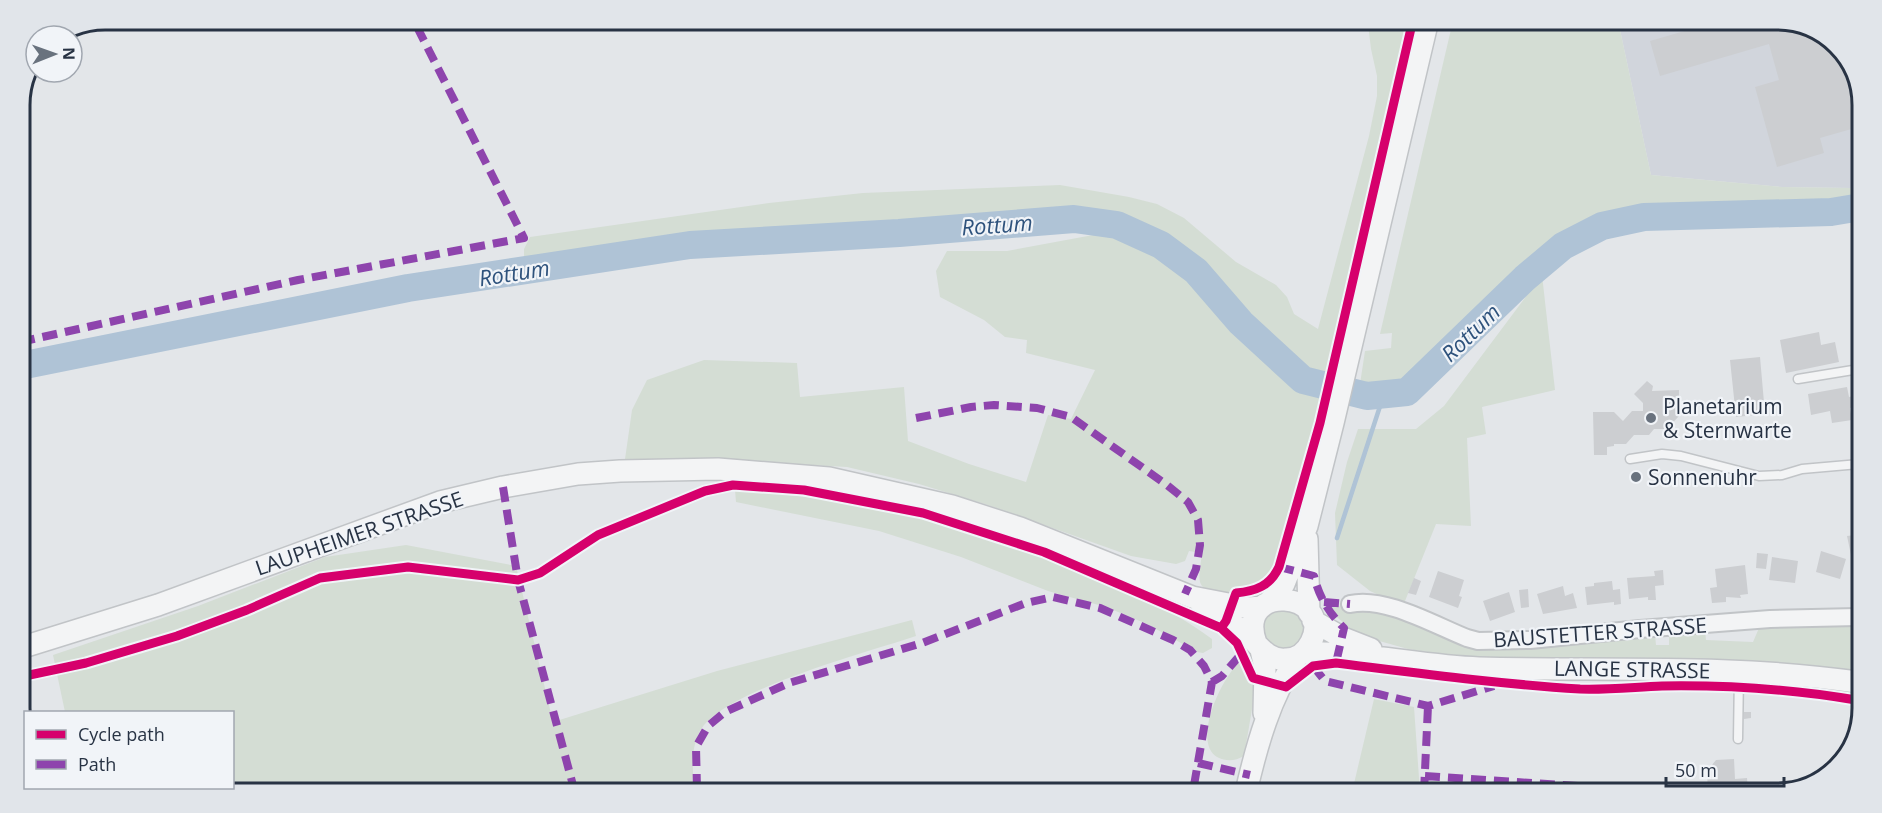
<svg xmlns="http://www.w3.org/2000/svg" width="1882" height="813" viewBox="0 0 1882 813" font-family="'Open Sans',sans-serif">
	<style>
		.built { fill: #d1d5dc }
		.green { fill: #d4ddd4 }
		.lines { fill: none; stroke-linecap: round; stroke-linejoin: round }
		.stream { stroke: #afc3d6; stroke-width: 4.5 }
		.river { stroke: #afc3d6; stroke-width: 28 }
		.building { fill: #ccced1 }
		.service-casing { stroke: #c1c4c7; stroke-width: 11 }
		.minor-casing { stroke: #c1c4c7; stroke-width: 20 }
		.tertiary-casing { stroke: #c1c4c7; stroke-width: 24 }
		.service { stroke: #f3f4f5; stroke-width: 8 }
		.minor { stroke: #f3f4f5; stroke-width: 16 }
		.tertiary { stroke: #f3f4f5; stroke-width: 21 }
		.quiet { stroke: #8e44ad; stroke-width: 8; stroke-dasharray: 15 8; stroke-linecap: butt }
		.cycleway-casing { stroke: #f1f4f8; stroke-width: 13 }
		.cycleway { stroke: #d6006c; stroke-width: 9 }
		.poi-dot { fill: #69727e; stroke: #f1f4f8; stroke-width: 2 }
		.labels { text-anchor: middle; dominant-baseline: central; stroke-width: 4.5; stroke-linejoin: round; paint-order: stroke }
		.poi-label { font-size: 21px; fill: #283344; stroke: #f1f4f8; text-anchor: start }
		.street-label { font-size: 21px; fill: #283344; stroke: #f1f4f8 }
		.water-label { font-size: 22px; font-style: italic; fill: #2e527c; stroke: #f1f4f8 }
		.rim { fill: none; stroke: #283344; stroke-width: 3 }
	</style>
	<rect width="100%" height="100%" fill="#e3e6e9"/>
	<path class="built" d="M1619,25L1809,26L1845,53L1862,99L1861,186L1851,188L1782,187L1651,175Z"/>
	<path class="green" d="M1368,24H1411L1324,383L1305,369L1267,331L1242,310L1204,273L1158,234L1125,221L1097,214L996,213L620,247L524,262V249L530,237L769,203L863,193L1060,185L1129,197L1157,204L1184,218L1236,262L1276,285L1287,297L1294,314L1318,329L1369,136L1377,96V76L1371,49Z
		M1452,25H1619L1651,175L1782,187L1851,188L1861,186V198L1820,204L1761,208L1665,209L1595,217L1564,231L1520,265L1406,381L1393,384H1360L1365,351L1391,348L1392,333L1380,334Z
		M1104,233L1133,240L1180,267L1276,369L1304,391L1321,396C1309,444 1298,492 1284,539C1281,551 1278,570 1270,578C1258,589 1238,585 1229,597C1194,588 1198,586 1202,553L1189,551L1185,561L1176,564L1131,556L988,505L919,484L847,467L717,460L625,459L632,410L647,380L704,360L797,363L800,397L904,387L908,441L969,464L1026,482L1048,415L1071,419L1095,370L1026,353L1027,340L1005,337L984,320L940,297L936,271L947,251H1007Z
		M1542,275L1555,390L1482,407L1486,434L1467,438L1471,526L1436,524L1403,606L1370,591L1337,565L1335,513L1347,462L1358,429H1416L1444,406Z
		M735,490C802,495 868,504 933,521C978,532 1023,549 1066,566C1118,586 1168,606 1212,639V648L1203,653L1197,652L1147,624L1106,607L1048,591L961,557L879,531L736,502Z
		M406,545L516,566L553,722L717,671L912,620L916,636C869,652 723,690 700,731C690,750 693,769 694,789L181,788H232V712H65L53,655L198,606L325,557Z
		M1283,605L1305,620C1305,640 1301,645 1282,651L1264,640L1262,620Z
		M1332,606L1382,609L1456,639L1655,635L1656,645H1669V633L1705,630L1706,640L1753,642L1759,628L1770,625L1857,623V675L1453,656L1408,649L1347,632L1346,625L1331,612Z
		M1242,660L1249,678L1256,686L1244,756C1235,761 1227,762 1217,757C1191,741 1223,674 1242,660Z
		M1374,699L1414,707L1420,792H1352Z
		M1431,781L1647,793L1427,792L1428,783Z"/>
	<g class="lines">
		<path class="stream" d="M1337,538L1384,394"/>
		<path class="river" d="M20,366L408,288L690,245L899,233L1074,219L1117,225L1161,245L1196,271L1241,323L1303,380L1367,396L1407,392L1525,278L1563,246L1602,226L1644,217L1831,212L1861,207"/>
	</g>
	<path class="building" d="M1702,26H1809L1815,31L1819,44L1829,41L1845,53L1862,99V126L1820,138L1824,153L1777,167L1755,87L1779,80L1769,44L1660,76L1650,41Z
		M1819,332L1821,345L1835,342L1839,362L1786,373L1780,340Z
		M1760,357L1765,414L1736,417L1730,360Z
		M1647,381L1653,386L1652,391L1679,390V416L1667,429H1654L1649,435H1634L1626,444H1614V446L1607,447V455H1594L1593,412H1614L1623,421L1632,411H1643V403L1634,394Z
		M1847,387L1849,397L1859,395V406L1850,408L1852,420L1832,423L1830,411L1811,415L1808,394Z
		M1855,535L1858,554L1851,555L1847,536Z
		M1821,551L1846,559L1840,579L1816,572Z
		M1757,553L1768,554L1766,569L1756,568Z
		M1772,557L1798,561L1795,583L1769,580Z
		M1745,565L1748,594L1740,595L1741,598L1726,597V602L1712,603L1710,588L1717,587L1715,569Z
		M1663,570L1664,585L1655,586L1656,600H1648V597L1629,599L1627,578L1655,576L1654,571Z
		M1438,571L1464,580L1459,596L1462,597L1458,608L1429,597Z
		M1414,578L1421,581L1416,595L1408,593Z
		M1612,581L1613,590L1620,589L1621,604L1614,605V602L1587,605L1585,587L1594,586V583Z
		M1563,586L1565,596L1573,593L1577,608L1543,614L1537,594Z
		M1528,589L1529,607L1521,608L1519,590Z
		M1509,592L1515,612L1490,621L1483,601Z
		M1744,712H1751V718L1744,719Z
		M1734,759L1735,779L1747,778L1748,793H1708L1707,771L1716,760Z"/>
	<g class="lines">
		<g class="service-casing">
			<path id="service" d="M1798,379L1853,370L1860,372
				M1630,459L1662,454L1681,456L1759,476L1782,475L1802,469L1859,464
				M1738,739L1739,673"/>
		</g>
		<g class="minor-casing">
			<path id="minor" d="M1350,604C1385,596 1434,625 1467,638L1478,641L1530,640L1640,629L1770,619L1857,617"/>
		</g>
		<g class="tertiary-casing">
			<path id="tertiary" d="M1307,539L1309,613
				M1200,602C1208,609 1217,615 1226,621C1231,624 1237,626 1242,630C1257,641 1265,661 1286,659C1297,659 1306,652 1311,642C1336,591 1234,581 1256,643
				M1269,602L1284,584L1307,526L1333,423L1427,24
				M1313,621L1343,638L1371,649
				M20,648L158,605L440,502L503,487L578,474L620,471L718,469L829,478L952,506L1020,528L1192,597L1249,608L1262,607
				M1261,650L1265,667L1264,713
				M1303,653C1362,651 1420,666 1479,668C1605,671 1732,664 1857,682
				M1246,792C1257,744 1270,698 1297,657"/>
		</g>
		<use href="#service" class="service"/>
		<use href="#minor" class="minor"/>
		<use href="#tertiary" class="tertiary"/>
		<path class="quiet" d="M20,342L298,280L524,238L414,21
			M916,418L971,407L994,405L1037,408L1071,417L1167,485L1188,502L1198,520L1200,545L1196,569L1185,594
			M503,487L518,580L574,789
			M1279,567L1314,576C1319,597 1329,613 1344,628L1336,663
			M1324,602L1350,604
			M1313,666L1325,681L1428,706L1494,686
			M1212,682L1222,676L1242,653
			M1198,763L1250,775
			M1425,776L1652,791L1655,793
			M697,789L696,747L708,726L725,712L789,683L922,643L1026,603L1053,597L1100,608L1173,640L1190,650L1204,666L1212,682L1193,791
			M1424,792L1428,706"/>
		<g class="cycleway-casing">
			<path id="cycleway" d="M1221,628L1226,621L1236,593C1256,591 1270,586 1279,567L1320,423L1412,24
				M20,677L86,663L177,636L247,610L320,578L408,567L518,580L540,573L598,535L705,491L733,485L804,490L923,513L1044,552L1221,628L1237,643L1253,678L1286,687L1313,666L1336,663C1417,673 1498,684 1580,689C1607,690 1635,687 1662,686C1727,685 1792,689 1856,700"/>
		</g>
		<use href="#cycleway" class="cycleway"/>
	</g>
	<g class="poi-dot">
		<circle cx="1651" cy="418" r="6"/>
		<circle cx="1636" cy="477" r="6"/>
	</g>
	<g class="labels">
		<g class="poi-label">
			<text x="1663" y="406">Planetarium<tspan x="1663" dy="24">&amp; Sternwarte</tspan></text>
			<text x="1648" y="477">Sonnenuhr</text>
		</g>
		<g class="street-label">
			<text transform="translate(359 533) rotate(-19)">LAUPHEIMER STRASSE</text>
			<text transform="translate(1600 632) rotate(-4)">BAUSTETTER STRASSE</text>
			<text transform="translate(1632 669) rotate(1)">LANGE STRASSE</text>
		</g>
		<g class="water-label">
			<text transform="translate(997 224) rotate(-4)">Rottum</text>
			<text transform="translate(514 272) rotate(-9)">Rottum</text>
			<text transform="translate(1470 332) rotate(-44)">Rottum</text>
		</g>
	</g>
	<path d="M0 0H1882V813H0ZM105 30H1777A75 75 0 0 1 1852 105V708A75 75 0 0 1 1777 783H105A75 75 0 0 1 30 708V105A75 75 0 0 1 105 30Z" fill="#e1e5ea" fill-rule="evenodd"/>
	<path class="rim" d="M105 30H1777A75 75 0 0 1 1852 105V708A75 75 0 0 1 1777 783H105A75 75 0 0 1 30 708V105A75 75 0 0 1 105 30Z"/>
	<rect x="24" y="711" width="210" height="78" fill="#f1f4f8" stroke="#a1a7b0" stroke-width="1.5"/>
	<rect x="36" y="730" width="30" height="9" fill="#d6006c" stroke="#a1a7b0" stroke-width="1.5"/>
	<text x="78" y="741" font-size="18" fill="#283344">Cycle path</text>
	<rect x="36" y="760" width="30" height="9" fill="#8e44ad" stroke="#a1a7b0" stroke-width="1.5"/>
	<text x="78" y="771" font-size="18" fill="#283344">Path</text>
	<g transform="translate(54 54) rotate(89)"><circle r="28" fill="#f1f4f8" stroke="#a1a7b0" stroke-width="1.5"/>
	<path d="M0-4.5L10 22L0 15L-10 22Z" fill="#69727e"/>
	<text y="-9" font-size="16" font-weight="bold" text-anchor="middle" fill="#283344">N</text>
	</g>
	<path d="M1666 777v9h118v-9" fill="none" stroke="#283344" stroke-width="3"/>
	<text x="1675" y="777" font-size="18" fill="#283344" stroke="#f1f4f8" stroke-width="4.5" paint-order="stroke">50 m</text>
</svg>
